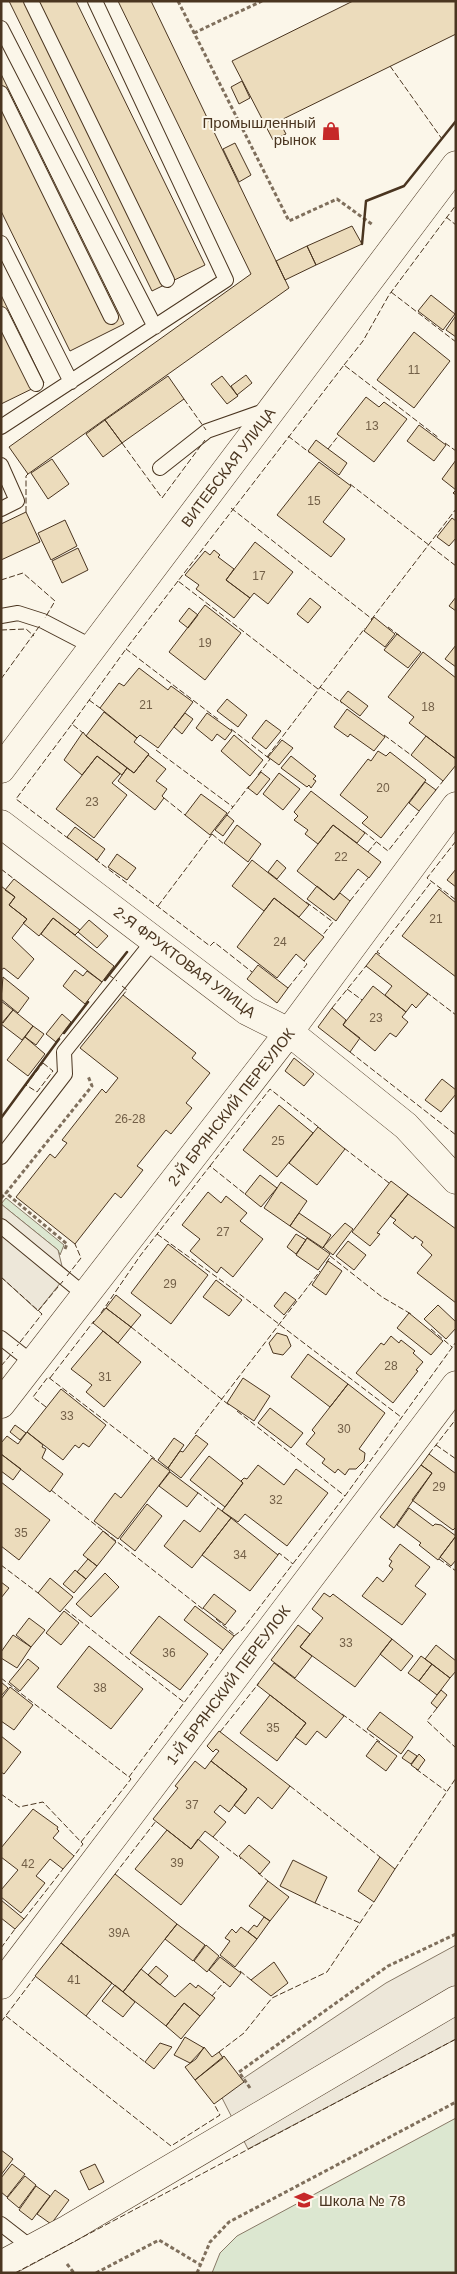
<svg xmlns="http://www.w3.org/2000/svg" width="457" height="2274" viewBox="0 0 457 2274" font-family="Helvetica,sans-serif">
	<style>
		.green { fill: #dce7d0; stroke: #887966 }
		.parking { fill: #ede7d9; stroke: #887966 }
		.building { fill: #ecdcbc; stroke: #4a3520 }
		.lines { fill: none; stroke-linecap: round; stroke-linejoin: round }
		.service-casing { stroke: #4a3520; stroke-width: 16 }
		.minor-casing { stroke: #4a3520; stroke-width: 29 }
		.path { stroke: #7f6f5c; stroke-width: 3; stroke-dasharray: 4 2.5; stroke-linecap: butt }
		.service { stroke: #fbf6e9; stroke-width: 14 }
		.minor { stroke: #fbf6e9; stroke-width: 28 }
		.fence { stroke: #4a3520; stroke-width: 1; stroke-dasharray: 6 2.5; stroke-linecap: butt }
		.wall { stroke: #4a3520; stroke-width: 2.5 }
		.labels { text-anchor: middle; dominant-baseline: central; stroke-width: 4; stroke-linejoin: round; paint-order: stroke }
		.number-label { font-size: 12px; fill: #725f47 }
		.poi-label { font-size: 15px; fill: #4a3520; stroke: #fbf6e9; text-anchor: end }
		.street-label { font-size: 15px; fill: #4a3520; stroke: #fbf6e9 }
	</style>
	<rect width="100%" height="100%" fill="#fbf6e9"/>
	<path class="green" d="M6,1198L64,1245L60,1255L58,1250L1,1204Z
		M456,2118V2273H212L220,2253L237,2236Z"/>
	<path class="parking" d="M1,1204L58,1250L62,1266L69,1272L38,1311L1,1277Z
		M456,1945V2039L248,2149L220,2094L386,1983Z"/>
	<path class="building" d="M9,1H76L205,265L152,291Z
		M118,1H151L289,288L28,474L9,447L251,274Z
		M353,1H456V34L279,121L286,134L273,140L232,61Z
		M1,74L124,324L70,351L1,211Z
		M242,81L250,98L239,104L231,87Z
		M235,143L251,175L239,182L223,149Z
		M352,226L362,244L316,265L307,246Z
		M307,246L316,265L285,280L276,261Z
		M1,295L44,383L1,404Z
		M431,295L455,314L443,330L418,311Z
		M455,317H456V337L446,330Z
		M414,332L450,361L414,408L377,380Z
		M246,375L252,383L237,395L231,386Z
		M168,376L184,399L122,443L105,420Z
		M222,376L238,396L227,404L211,384Z
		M366,397L379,407L384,402L407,419L374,462L337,434Z
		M105,420L122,443L103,457L86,434Z
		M419,425L446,445L434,461L407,441Z
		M316,440L347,463L339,475L308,451Z
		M52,459L69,484L48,499L31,473Z
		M456,460V495L453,493L456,490L442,479Z
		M319,462L351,486L323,522L345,539L331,557L277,515Z
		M26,512L40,542L1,560V524Z
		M452,518L456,521V538L449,546L437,537Z
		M65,520L77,546L51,560L38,533Z
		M255,542L293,572L268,604L254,593L250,598L226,580Z
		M78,548L88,570L62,583L52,561Z
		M214,550L220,555L218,557L234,569L226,580L250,598L234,618L196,589L199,585L185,575L205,551L210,555Z
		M456,597V611L449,606Z
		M310,598L321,607L308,623L297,614Z
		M205,605L241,633L205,680L169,652Z
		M189,608L198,615L188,628L179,621Z
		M374,617L395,634L385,647L364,631Z
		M397,634L421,652L408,668L384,650Z
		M456,645V667L445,659Z
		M423,652L456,678V759L409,723L414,717L388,697Z
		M139,668L168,690L171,686L193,702L158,748L140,735L137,738L100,708L119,683L124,686Z
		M348,691L368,706L360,716L340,701Z
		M227,699L247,715L238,727L217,711Z
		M347,709L385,737L374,751L350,734L348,737L334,727Z
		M104,712L137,738L134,742L149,754L134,773L86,736Z
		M185,713L193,719L182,734L174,727Z
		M207,713L232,731L225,740L217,734L212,741L196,728Z
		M266,720L281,731L266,749L252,738Z
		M83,732L86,736L127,768L122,775L97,756L82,775L64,760Z
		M234,735L263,760L250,776L221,751Z
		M426,736L456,759V765L443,781L411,755Z
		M282,740L293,748L279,765L268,757Z
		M378,751L386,756L390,752L426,780L381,838L362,823L368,817L340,795L368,759L371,761Z
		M148,755L166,769L156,781L167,789L162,796L164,798L155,810L118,781L127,768L134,773Z
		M97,756L120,774L112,783L127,795L94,838L56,809Z
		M291,756L316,776L313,779L316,781L311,788L309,785L307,787L281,768Z
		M261,772L270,779L257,795L248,788Z
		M279,773L300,789L283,810L263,794Z
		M425,782L436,790L419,811L409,803Z
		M311,791L365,833L357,843L333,825L318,844L305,834L308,830L294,820L298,816L294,812Z
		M201,794L227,813L210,835L185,815Z
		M227,815L234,821L223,836L215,830Z
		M237,825L261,844L248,862L224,843Z
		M333,825L381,862L369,878L358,869L334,900L297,871Z
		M75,827L105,849L97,860L67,837Z
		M117,854L136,868L127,880L108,867Z
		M252,860L309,905L299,917L274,898L264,911L232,886Z
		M277,860L286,868L277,879L268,872Z
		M456,869V887L447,880Z
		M14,879L80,930L75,935L53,918L39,936L23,923L27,919L9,905L15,897L5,890Z
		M1,886L15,897L9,905L27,919L12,938L34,959L18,979L4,968L1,970Z
		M317,886L334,900L340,893L350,901L336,921L307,899Z
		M439,889L456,903V977L402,936Z
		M274,898L324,937L304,961L296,954L277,978L237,947Z
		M53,918L114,966L102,982L41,934Z
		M89,920L108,936L97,948L78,932Z
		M376,953L428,994L416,1008L412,1004L406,1012L385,995L392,986L366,966Z
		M258,965L288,988L277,1003L247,979Z
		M75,970L83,976L87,971L102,982L85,1004L63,986Z
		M3,977L29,998L18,1013L1,999Z
		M373,986L406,1012L402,1017L408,1022L396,1037L390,1033L375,1051L343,1025Z
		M123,995L196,1053L192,1058L210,1073L186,1103L192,1108L171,1134L166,1130L137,1166L143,1170L121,1198L115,1193L75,1244L16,1197L50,1154L55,1158L67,1143L62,1140L102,1089L106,1093L118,1078L80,1048Z
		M1,1001L13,1010L3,1023L1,1022Z
		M332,1008L346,1020L343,1025L360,1038L350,1052L318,1027Z
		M13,1010L33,1026L22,1040L1,1024Z
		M62,1014L71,1022L56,1042L46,1034Z
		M33,1026L44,1034L36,1045L25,1037Z
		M25,1037L45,1054L28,1076L7,1060Z
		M294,1058L314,1074L304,1086L285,1071Z
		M442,1079L456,1090V1094L441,1112L425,1100Z
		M279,1105L313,1133L277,1177L243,1150Z
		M318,1127L345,1149L317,1185L289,1163Z
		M260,1175L277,1188L261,1207L245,1194Z
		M391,1181L408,1194L377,1233L380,1234L370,1246L352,1232Z
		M281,1182L307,1201L290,1226L264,1208Z
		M208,1192L221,1203L226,1196L247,1213L240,1221L263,1239L233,1277L221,1267L217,1273L190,1251L200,1239L182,1225Z
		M408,1194L456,1229V1303L417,1273L432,1255L421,1245L423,1242L415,1236L413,1239L393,1223L396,1220L390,1216Z
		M299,1213L331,1235L323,1248L290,1226Z
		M345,1223L353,1229L333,1255L323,1247Z
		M296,1234L306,1240L296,1254L287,1247Z
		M307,1238L330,1254L318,1270L296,1255Z
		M348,1241L366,1255L354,1270L336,1256Z
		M168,1244L208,1275L171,1324L131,1293Z
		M328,1261L342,1271L326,1295L312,1285Z
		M216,1280L242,1300L229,1316L203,1297Z
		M285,1292L296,1300L284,1315L274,1306Z
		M116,1295L141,1315L131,1327L106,1308Z
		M438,1305L456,1322V1328L446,1339L424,1319Z
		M106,1308L131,1327L118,1343L93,1323Z
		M409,1313L443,1341L431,1355L397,1328Z
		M103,1331L141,1362L104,1407L86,1392L92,1385L71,1369Z
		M277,1333L287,1336L291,1346L283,1355L273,1353L269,1343Z
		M391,1336L399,1343L401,1340L415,1351L413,1353L423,1362L416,1370L418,1371L393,1403L356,1373L381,1343L384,1345Z
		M308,1354L348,1384L330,1407L291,1377Z
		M243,1378L270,1396L254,1421L227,1403Z
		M348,1384L385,1413L359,1449L365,1453L364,1461L356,1469H349L345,1475L338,1469L335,1473L322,1463L325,1459L306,1444L315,1433L312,1430Z
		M61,1389L106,1425L89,1447L83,1443L79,1448L75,1445L63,1460L27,1432Z
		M270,1408L303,1433L291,1448L258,1423Z
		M15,1425L26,1433L20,1440L10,1432Z
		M27,1432L43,1445L42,1447L46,1449L42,1458L63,1474L50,1492L1,1454V1443L7,1436L18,1444Z
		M196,1435L208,1444L181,1478L168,1468L180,1451L183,1452Z
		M174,1438L184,1445L168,1468L158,1460Z
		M1,1454L21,1469L13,1480L1,1471Z
		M429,1454L455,1473L456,1472V1527L453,1530L412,1500L432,1473L421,1465Z
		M209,1456L243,1483L225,1507L190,1480Z
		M152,1458L170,1471L118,1539L94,1521L115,1493L121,1498Z
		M258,1465L284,1485L296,1469L328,1493L287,1546L245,1514L238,1522L222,1511L243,1483L241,1481L244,1478L247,1479Z
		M421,1465L432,1473L394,1528L380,1517Z
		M170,1472L198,1493L187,1507L159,1486Z
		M1,1482L50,1520L19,1560L1,1546Z
		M147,1504L162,1516L135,1551L120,1539Z
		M218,1508L231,1518L192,1568L164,1546L184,1520L200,1532Z
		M409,1508L433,1526L435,1524L441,1525L456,1536L438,1560L419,1545L421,1543L397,1525Z
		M231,1518L278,1555L250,1591L202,1555Z
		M103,1531L116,1542L97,1566L83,1555Z
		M456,1536V1560L451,1566L440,1557Z
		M400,1544L430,1567L415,1586L426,1594L402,1625L362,1596L377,1577L383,1582L393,1569L389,1566L392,1561L389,1559Z
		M88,1559L97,1566L86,1579L77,1572Z
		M75,1570L86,1579L74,1593L63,1584Z
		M105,1573L119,1587L91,1617L76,1604Z
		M50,1578L73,1597L60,1612L38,1593Z
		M1,1582L9,1588L1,1598Z
		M324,1593L330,1597L333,1594L392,1639L355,1687L300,1647L323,1618L312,1609Z
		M214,1594L236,1611L225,1625L203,1608Z
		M195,1606L234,1636L223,1650L184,1620Z
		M64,1611L79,1623L61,1645L46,1633Z
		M159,1616L208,1654L180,1690L130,1653Z
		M29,1618L45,1630L31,1647L16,1635Z
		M298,1625L310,1634L300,1647L312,1656L295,1678L271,1660Z
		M13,1635L31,1647L17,1668L1,1658V1652Z
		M392,1639L413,1656L401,1671L380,1654Z
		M436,1645L456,1661V1671L450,1678L425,1659Z
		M89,1646L143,1689L111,1729L57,1687Z
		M421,1656L432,1664L419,1681L408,1673Z
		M28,1659L39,1668L20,1691L9,1682Z
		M274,1663L344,1716L326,1738L317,1731L306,1745L295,1737L306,1723L257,1685Z
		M432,1664L450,1678L437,1695L419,1681Z
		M1,1682L8,1688L1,1696Z
		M10,1687L33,1705L14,1730L1,1721V1699Z
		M441,1690L447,1695L437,1708L431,1703Z
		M270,1695L306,1723L277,1761L240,1733Z
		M380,1712L413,1737L401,1754L367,1729Z
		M219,1731L290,1786L272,1809L258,1797L245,1814L234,1805L247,1789L211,1761L219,1751L216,1749L213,1752L207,1746Z
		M1,1736L21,1752L4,1774L1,1772Z
		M377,1741L397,1756L386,1771L366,1756Z
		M408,1750L417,1756L411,1764L402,1758Z
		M419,1754L425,1760L418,1770L411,1765Z
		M195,1761L205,1769L211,1761L247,1789L229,1812L220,1805L214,1812L226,1822L213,1837L205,1831L191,1849L153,1819L178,1788L175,1786Z
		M33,1809L58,1827L57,1829L59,1831L53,1838L74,1856L63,1869L50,1859L36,1876L45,1883L21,1913L1,1897V1890L18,1870L1,1857V1848Z
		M167,1830L191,1849L198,1839L219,1857L181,1905L135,1869Z
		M249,1845L270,1862L260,1874L239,1856Z
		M380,1857L395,1869L374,1902L358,1891Z
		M293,1860L327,1877L315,1903L280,1886Z
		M115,1874L177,1924L123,1992L61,1943Z
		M268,1881L289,1897L270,1921L249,1906Z
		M1,1900L24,1919L15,1929L1,1918Z
		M264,1917L270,1921L257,1939L248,1932L254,1925L257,1927Z
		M177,1924L205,1945L193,1961L165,1939Z
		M241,1927L257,1939L235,1967L220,1955L230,1941L225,1938L232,1929L236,1933Z
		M61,1943L112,1983L86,2016L35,1976Z
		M206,1945L219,1956L207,1972L194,1961Z
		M220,1957L241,1973L230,1987L209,1970Z
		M274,1962L288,1983L271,1996L251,1980Z
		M156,1966L168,1976L160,1985L148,1975Z
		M141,1969L175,1997L190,1983L196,1988L198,1985L215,1998L200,2016L184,2003L166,2026L123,1992Z
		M115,1985L135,2002L123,2017L102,2001Z
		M184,2003L200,2016L181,2039L166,2026Z
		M185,2037L204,2048L190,2063L174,2055Z
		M160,2043L172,2047L154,2069L145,2062Z
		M204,2047L212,2057L219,2052L223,2058L195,2080L185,2067L196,2059Z
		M224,2056L244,2082L214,2104L195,2080Z
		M1,2150L13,2159L1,2175Z
		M12,2164L25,2174L7,2197L1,2192V2178Z
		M95,2164L104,2182L89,2190L80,2171Z
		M25,2176L36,2185L19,2208L7,2198Z
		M36,2186L50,2196L32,2220L19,2210Z
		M55,2190L69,2200L51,2224L37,2214Z"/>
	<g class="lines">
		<g class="service-casing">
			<path id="service" d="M31,1L167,280
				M1,28L155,327
				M1,93L111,317
				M1,243L71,382
				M1,314L36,384
				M1,427L226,280L95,1
				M1,465L17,501L1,509
				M160,468L207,431L267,410
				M1,616L18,613L43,621L93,647
				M1,1157L65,1074L64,1052L154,940
				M1,1226L85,1295
				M1,1338L33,1363
				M1,2224L32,2248"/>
		</g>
		<g class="minor-casing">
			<path id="minor" d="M1,769L456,165
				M1,824L247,1011L289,1032L406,1126L456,1180
				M1,1404L289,1032L456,806
				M1,1985L456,1385
				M1,2265L68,2229L456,2000"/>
		</g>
		<path class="path" d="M178,1L289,221L337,199L373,225
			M194,33L262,1
			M1,1198L6,1193
			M65,1249L67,1244L6,1193L92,1086L88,1076
			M250,2088L239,2072L388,1966L456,1934
			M67,2264L74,2273
			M96,2273L159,2240L199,2264
			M197,2273L210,2242L229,2222L456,2102"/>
		<use href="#service" class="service"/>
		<use href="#minor" class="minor"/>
		<path class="fence" d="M390,66L442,139
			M446,217L456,225
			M391,292L456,342
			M344,365L363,341L389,295L456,205
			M184,399L206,430
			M288,436L310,453
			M122,443L162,498L205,440
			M445,443L456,451
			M328,449L339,435
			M350,484L456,566
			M231,508L372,619
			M26,512V476L28,474
			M1,580L23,573L55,601L45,618
			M178,581L126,649L219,720
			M371,620L456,509
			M388,627L400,636
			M1,630L26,629L34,636
			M1,679L41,624
			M320,687L342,703
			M318,689L178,581L344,365L439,438
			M89,700L100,708
			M72,724L126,649
			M231,729L270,759
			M384,735L411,755
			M156,750L233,807
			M267,757L365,628
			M258,775L270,759
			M435,791L443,781
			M164,798L185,815
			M226,816L249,786
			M363,831L388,851L421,809
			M212,834L225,845
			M69,839L16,799L72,724L83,733
			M456,841L427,878L456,900
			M368,852L376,842
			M95,859L210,946L214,942L252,972
			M1,869L14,879
			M350,901L368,878
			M306,902L333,922L322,936
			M158,906L212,834
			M380,954L377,952L432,881
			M109,975L117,981
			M122,986L127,990L123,995
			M288,988L307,964L304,961
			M347,989L362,1000
			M426,992L456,1015
			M332,1008L366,966
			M350,1052L456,1135
			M43,1063L53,1071L37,1092L26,1085Z
			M1,1117H2
			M344,1148L389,1183
			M210,1166L270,1089L321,1129
			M157,1234L229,1286L401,1417
			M330,1256L382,1297L411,1314
			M326,1263L331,1256
			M67,1276L81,1258L75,1244
			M1,1277L42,1314L17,1346
			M38,1311L63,1281
			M101,1313L140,1256L210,1166L245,1194
			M131,1327L229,1405
			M431,1329L452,1347
			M1,1366L13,1352
			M50,1378L94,1321
			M46,1407L33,1397L48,1377L155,1459
			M237,1411L345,1496
			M195,1434L320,1271
			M436,1445L456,1459
			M429,1454L456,1419
			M51,1490L204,1610
			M197,1492L218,1508
			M278,1555L279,1553L293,1564
			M439,1559L456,1571
			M1,1565L38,1593
			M65,1609L185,1703
			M216,1619L235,1635
			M234,1636L242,1630L345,1496L456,1342
			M1,1678L129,1777L223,1650
			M437,1708L427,1721L456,1748
			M342,1714L380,1742
			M220,1732L259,1683
			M416,1769L446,1791
			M290,1786L380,1857
			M1,1794L19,1807L43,1802L83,1844L74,1856
			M213,1837L241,1859
			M81,1842L131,1779L129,1777
			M395,1869L456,1778
			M258,1873L268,1881
			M115,1874L156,1821
			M315,1903L360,1923
			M24,1919L63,1869
			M1,1948L15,1929
			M240,1971L251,1980
			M212,1996L224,1982
			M6,2016L171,2146L220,2115L214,2104
			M86,2016L145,2062
			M1,2022L35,1977
			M219,2052L244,2033L272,1998L327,1972L374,1902
			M15,2273L456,2039"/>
		<path class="wall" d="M362,244L366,201L404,186L456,121
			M105,980L127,952
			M64,1033L88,1002
			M1,1118L59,1039"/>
	</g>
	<defs>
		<g id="shop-bare" transform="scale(1.5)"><path d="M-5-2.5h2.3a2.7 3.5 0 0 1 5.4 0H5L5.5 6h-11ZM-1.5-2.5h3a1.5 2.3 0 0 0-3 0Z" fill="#c62828" stroke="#fbf6e9" stroke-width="2.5" paint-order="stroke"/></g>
		<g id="school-bare" transform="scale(1.5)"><path d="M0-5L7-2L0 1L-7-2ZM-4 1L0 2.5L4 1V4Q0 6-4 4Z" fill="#c62828" stroke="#fbf6e9" stroke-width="2.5" paint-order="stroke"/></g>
	</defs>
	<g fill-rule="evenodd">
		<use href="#shop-bare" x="331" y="131"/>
		<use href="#school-bare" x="304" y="2200"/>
	</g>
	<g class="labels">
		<g class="number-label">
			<text x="414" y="370">11</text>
			<text x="372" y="426">13</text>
			<text x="314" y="501">15</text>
			<text x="259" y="576">17</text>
			<text x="205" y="643">19</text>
			<text x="146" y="705">21</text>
			<text x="428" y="707">18</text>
			<text x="383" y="788">20</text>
			<text x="92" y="802">23</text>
			<text x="341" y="857">22</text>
			<text x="436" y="919">21</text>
			<text x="280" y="942">24</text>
			<text x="376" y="1018">23</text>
			<text x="130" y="1119">26-28</text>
			<text x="278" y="1141">25</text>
			<text x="223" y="1232">27</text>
			<text x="170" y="1284">29</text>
			<text x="391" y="1366">28</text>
			<text x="105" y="1377">31</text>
			<text x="67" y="1416">33</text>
			<text x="344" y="1429">30</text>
			<text x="439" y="1487">29</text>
			<text x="276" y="1500">32</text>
			<text x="21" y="1533">35</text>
			<text x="240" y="1555">34</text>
			<text x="346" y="1643">33</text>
			<text x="169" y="1653">36</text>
			<text x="100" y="1688">38</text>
			<text x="273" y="1728">35</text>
			<text x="192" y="1805">37</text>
			<text x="177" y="1863">39</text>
			<text x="28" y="1864">42</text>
			<text x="119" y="1933">39А</text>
			<text x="74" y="1980">41</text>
		</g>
		<g class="poi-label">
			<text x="316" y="122">Промышленный<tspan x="316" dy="17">рынок</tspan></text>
			<text x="319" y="2200" text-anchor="start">Школа № 78</text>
		</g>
		<g class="street-label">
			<text transform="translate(228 467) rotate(-53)">ВИТЕБСКАЯ УЛИЦА</text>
			<text transform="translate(185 962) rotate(37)">2-Я ФРУКТОВАЯ УЛИЦА</text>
			<text transform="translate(231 1107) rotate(-52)">2-Й БРЯНСКИЙ ПЕРЕУЛОК</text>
			<text transform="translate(228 1685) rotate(-53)">1-Й БРЯНСКИЙ ПЕРЕУЛОК</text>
		</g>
	</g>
	<rect width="457" height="2274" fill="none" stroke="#4a3520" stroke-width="5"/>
</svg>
